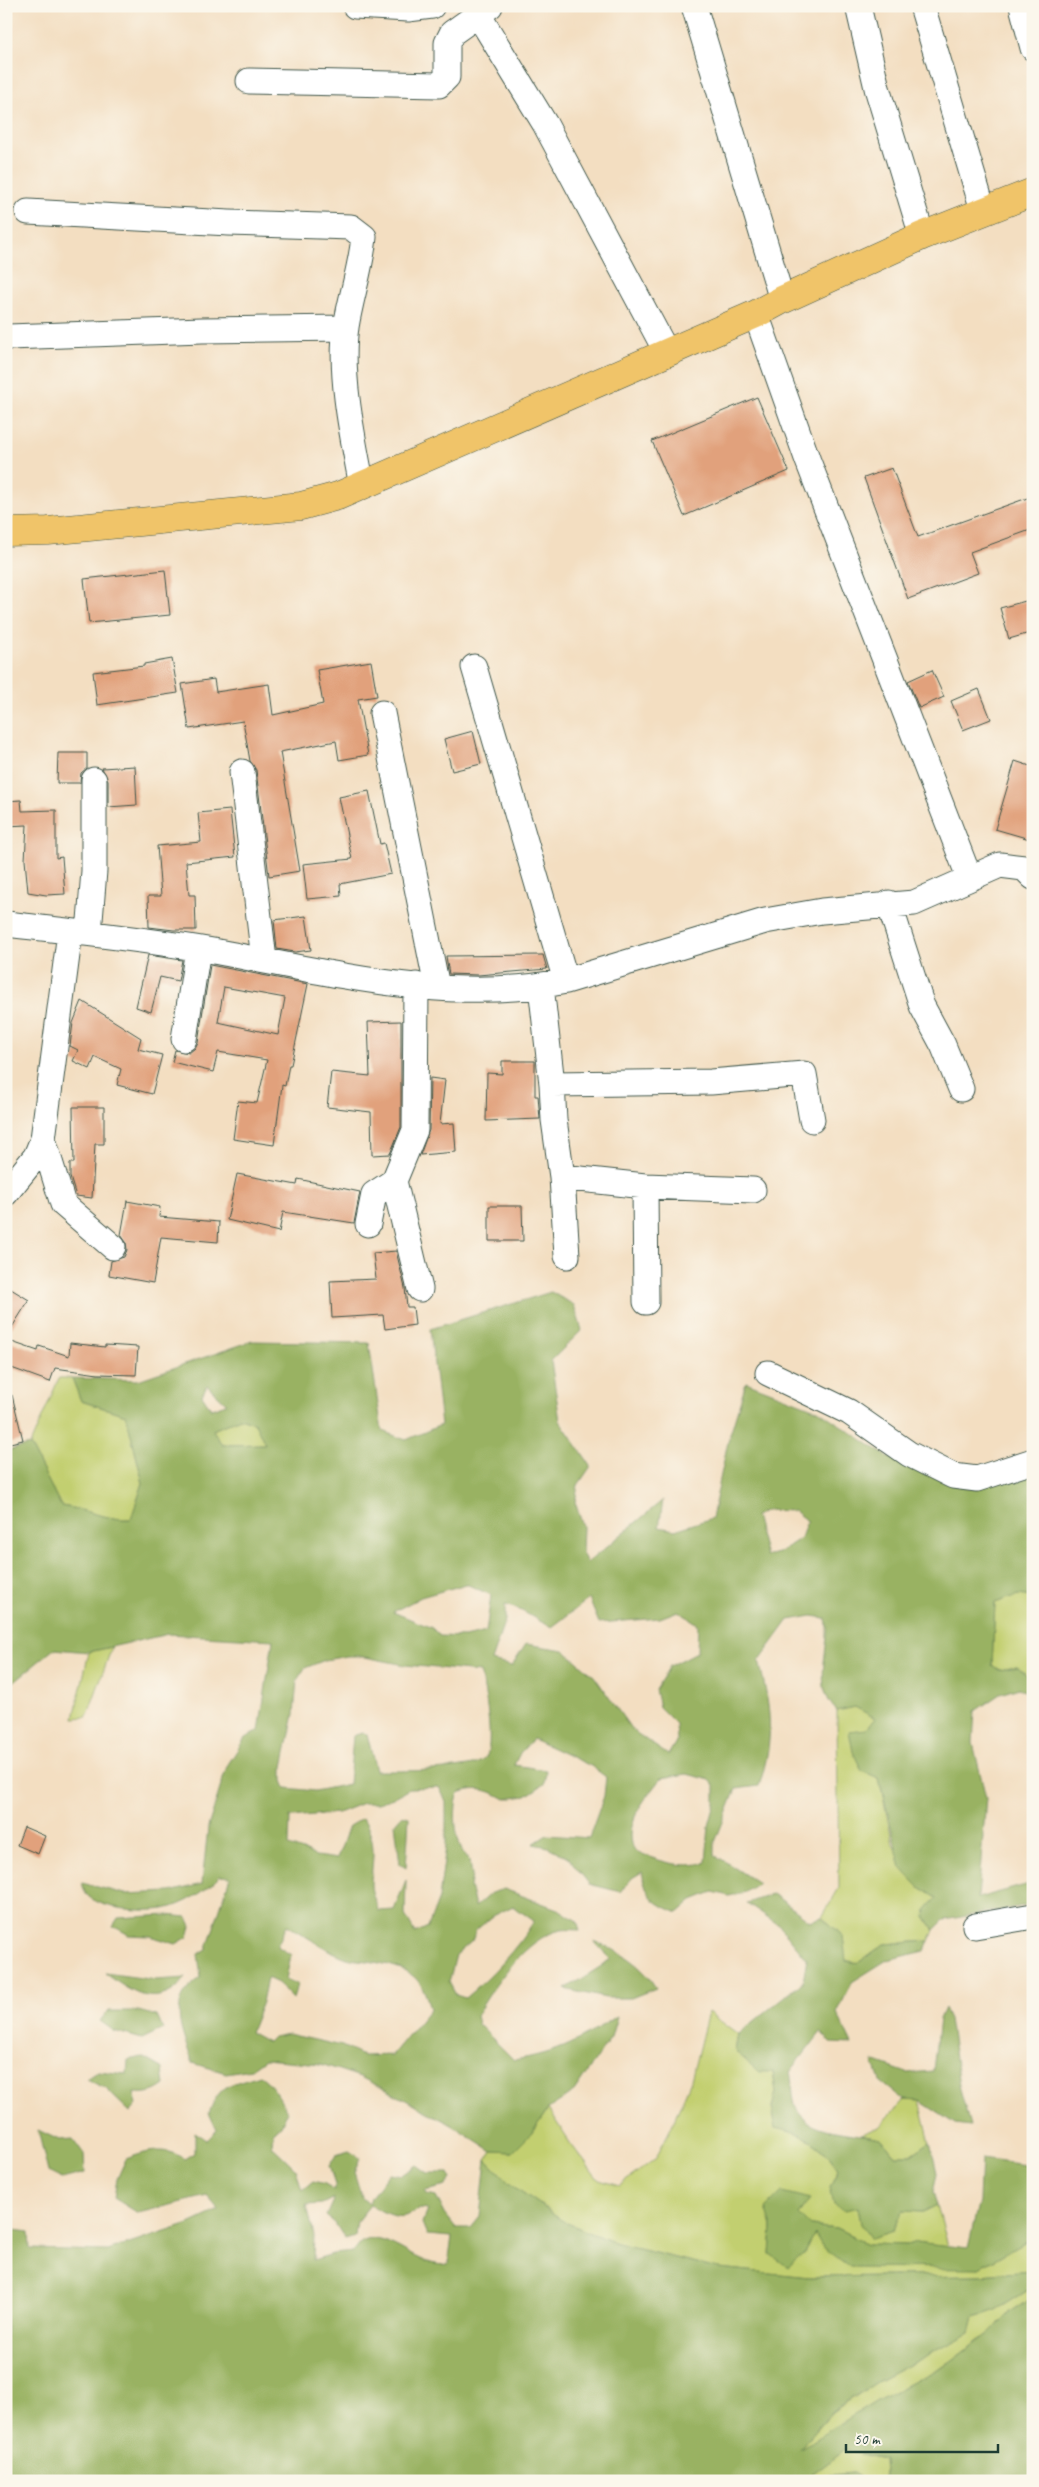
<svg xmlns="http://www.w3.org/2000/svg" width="1039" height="2487" viewBox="0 0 1039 2487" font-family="Caveat,sans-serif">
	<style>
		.green { fill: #c2cf70; stroke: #708652 }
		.forest { fill: #99b262; stroke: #5c784b; fill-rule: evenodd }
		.building { fill: #e1a17c; fill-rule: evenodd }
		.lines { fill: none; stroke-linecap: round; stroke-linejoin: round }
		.minor-casing { stroke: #3f5549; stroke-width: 27 }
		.major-casing { stroke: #3f5549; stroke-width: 29 }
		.minor { stroke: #fff; stroke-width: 25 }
		.major { stroke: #f0c469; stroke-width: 28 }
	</style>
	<rect width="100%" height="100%" fill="#fbf7ec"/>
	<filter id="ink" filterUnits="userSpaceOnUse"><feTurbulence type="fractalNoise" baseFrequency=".02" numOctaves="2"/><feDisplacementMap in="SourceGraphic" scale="10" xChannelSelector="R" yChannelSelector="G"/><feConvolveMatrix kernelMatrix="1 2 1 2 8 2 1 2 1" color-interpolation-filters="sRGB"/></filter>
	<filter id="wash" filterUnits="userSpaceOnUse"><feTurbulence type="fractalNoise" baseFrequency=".0096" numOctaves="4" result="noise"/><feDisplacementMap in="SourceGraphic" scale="20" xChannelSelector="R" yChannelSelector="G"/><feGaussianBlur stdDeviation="1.12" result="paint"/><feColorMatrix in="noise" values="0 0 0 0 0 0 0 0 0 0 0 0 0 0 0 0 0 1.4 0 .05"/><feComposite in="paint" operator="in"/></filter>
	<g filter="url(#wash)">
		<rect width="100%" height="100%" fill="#f3dec1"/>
		<path class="green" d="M59,1378H72L81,1401L126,1415L143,1483L131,1519C111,1521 83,1509 61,1506L30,1445Z
			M240,1418L255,1423L266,1444L222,1445L213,1430Z
			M1018,1595L1033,1597V1681L1017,1667L999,1670L992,1665L995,1603Z
			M112,1647L87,1717L74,1718L89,1652Z
			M855,1707L876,1718L866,1729L862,1771L879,1778L893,1844L918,1886L938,1898L925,1916L934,1930L929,1941L884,1944L858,1963L845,1960L843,1936L822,1917L839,1888L837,1711Z
			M708,2012L738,2034L735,2051L773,2072L776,2092L772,2108L776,2128C802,2133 824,2146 838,2169L830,2187L858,2207L861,2224L893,2231L903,2211L923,2212L937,2205L948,2246L916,2242L907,2245L867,2244L836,2229L810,2226L798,2214L809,2200L767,2208L772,2227L770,2254L804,2253L815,2233L822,2246L979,2268L1026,2241L1033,2242V2271L980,2275L809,2277L718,2268L617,2244L567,2223L510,2184L486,2159L492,2151L513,2152L531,2134L548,2109L570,2143L599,2180L619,2186L655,2159L671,2128L691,2080Z
			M904,2100L920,2101L930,2142L911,2155H895L881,2138L861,2134L879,2127Z
			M1033,2287V2297L1008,2314L988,2334L950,2362L877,2401L797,2451L832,2412L877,2382L970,2333L974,2317L995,2311Z
			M844,2450L883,2459L884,2475L882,2481H866L852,2473L821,2476L813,2481H771L773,2479L809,2476Z"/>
		<path class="forest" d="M551,1292L574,1305L582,1330L551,1361L560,1421L591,1466L578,1485L575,1502L583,1526L582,1553L587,1563L663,1500L659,1527L675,1530L712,1518L728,1441L746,1382L818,1410L888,1457L959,1486L1033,1473V1597L1018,1595L995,1603L992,1665L999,1670L1017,1667C1030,1676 1033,1681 1033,1696L1019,1688L1000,1694L975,1711L973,1743L986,1798L978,1898L1033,1883V1902L1023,1906L944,1920L934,1930L925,1916L926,1910L937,1898L918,1886L901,1868L879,1778L862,1771L853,1752L849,1731L866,1729L875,1718L855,1707L837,1711C810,1685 832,1649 826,1618L812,1616L789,1620L759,1661C771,1711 775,1736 759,1786L736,1789L715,1842V1855L758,1883L746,1892L729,1896L713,1892L693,1900L678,1913C654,1903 647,1898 642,1872L632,1878L621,1892L589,1884L569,1858L548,1847L533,1844L547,1835L589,1838L604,1796L606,1777L591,1766L533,1739L520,1753L514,1765L546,1770L544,1784L526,1796L505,1799C490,1790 476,1786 459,1793C452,1810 455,1849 470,1861L472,1876L470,1886L475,1907L491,1893L504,1889L560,1910L577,1921L580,1930C574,1930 567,1929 561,1930C526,1937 493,1987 476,2016L478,2024L514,2060C558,2053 581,2040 617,2016L611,2037L574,2092L548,2109L531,2134L513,2152L492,2151L452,2125L400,2097L360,2077L321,2064L265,2059L251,2069L226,2073L193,2063C181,2031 166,1999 201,1978L198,1954L207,1949L230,1877L220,1876C206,1891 185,1905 164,1909C144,1912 100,1910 86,1894C84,1891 83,1886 82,1883L125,1894L170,1892L202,1884L208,1827L227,1766L245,1738L259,1731L273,1640L168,1634L89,1652L54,1649L6,1688V1451L30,1445L61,1506C83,1509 111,1521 131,1519L143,1483L126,1415L81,1401L72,1378L138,1380L252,1341L369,1343L382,1431L406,1440L441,1425L430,1329ZM207,1385L226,1403V1404L211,1409L202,1395ZM240,1418L255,1423L265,1444L222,1445L213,1430ZM766,1510L794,1511L807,1521L801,1538L778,1553L766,1556L755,1516ZM466,1584L491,1595L486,1632L464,1637L440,1636L432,1628L393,1612L421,1597ZM589,1599L599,1623L660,1618L678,1611L698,1624L697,1652L670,1666L655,1690L659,1707L676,1724L677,1740L668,1755L632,1730L594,1676L564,1650L526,1644L512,1666L491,1661L505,1620V1605C523,1609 535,1620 552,1627ZM347,1656H360L405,1665L480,1672C485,1687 495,1748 485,1759C474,1772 395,1771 376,1771L367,1734L362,1733L353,1736L349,1784L315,1791L286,1788L283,1781V1767L294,1714L297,1680L305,1668L325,1660ZM687,1774L710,1780L715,1786V1804L709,1826L706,1862C684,1870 654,1860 634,1850C623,1823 645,1799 661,1778ZM439,1787L446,1801V1846L439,1898L428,1927L415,1933L405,1915L406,1880L394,1910L379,1911C376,1903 371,1893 371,1884C372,1857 378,1843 363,1818L349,1826L337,1859L316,1856L289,1846L290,1817L338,1813L363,1803H378L393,1798L411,1788ZM513,1906L534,1921C516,1950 491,1976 465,1998L456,1995L449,1982L456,1955L472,1941L476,1930L493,1916ZM287,1925C306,1936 327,1951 347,1958C356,1961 366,1960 374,1962C408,1968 422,1975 430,2009L392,2055L362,2056L342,2046L288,2034L273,2037L268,2042L250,2032L262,2002L267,1978L278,1983L293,1999L297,1984L286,1979L291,1955L277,1946Z
			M402,1815L409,1817L406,1868L400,1864L395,1823Z
			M773,1894L810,1921L822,1917L843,1936L846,1961L858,1963L884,1944L929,1941L925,1951L887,1960L852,1982L837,2013L852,2044L831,2043L821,2032L790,2072C793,2084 792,2097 796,2107C805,2134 859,2133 881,2138L895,2155H911L930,2142L937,2173L933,2192L937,2205L923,2212L903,2211L893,2231L871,2238L861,2224L858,2207L845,2210L834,2204L830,2187L838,2169C825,2146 801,2133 776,2128L772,2108L776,2092L773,2072H759L735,2051L738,2034L803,1982L807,1959L779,1925L747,1903Z
			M167,1915L187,1917L191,1926L188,1937L176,1944L150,1936L129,1935L113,1926L118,1918Z
			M594,1941C618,1950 643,1965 656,1988L631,1998H606L565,1989L611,1960Z
			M105,1973L156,1980L186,1978C182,1982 177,1988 172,1991C147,2006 124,1987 105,1973Z
			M944,2008L949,2019L959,2085L970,2126L955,2124L920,2101L904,2100L880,2081L873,2061L907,2073L933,2071L939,2019Z
			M108,2011H138L157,2016L163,2029L142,2039L114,2031L100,2021Z
			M142,2057L163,2069L165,2085C154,2093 147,2094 134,2093L137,2104L130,2112L105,2088L86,2079L98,2071L127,2074L128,2060Z
			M259,2075C273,2084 280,2098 287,2112L281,2126L273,2131L272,2146L296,2169L302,2190L313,2181L325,2184L335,2190V2184L329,2166L336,2155L349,2151L360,2158L354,2172L362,2198L369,2204L371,2197L389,2173L402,2175L416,2165L427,2173H449L452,2179L446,2186L425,2191L427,2194L436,2196L445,2214L456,2228H471L480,2217L486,2159L510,2184L567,2223L617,2244L718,2268L809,2277L980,2275L1033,2271V2287L995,2311L974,2317L970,2333L877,2382L832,2411L799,2449L877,2401L950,2362L988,2334L1008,2314L1033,2297V2481H882L884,2475L883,2459L844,2450L809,2476L773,2479L771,2481H6V2229L29,2232L30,2249L108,2251L189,2224L219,2210L207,2196L138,2213L114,2198L117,2179L126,2159C148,2151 164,2146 185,2159L195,2153V2132L207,2140L217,2130L209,2113C221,2081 232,2085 259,2075ZM334,2198L326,2216L335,2223L345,2239L355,2236L357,2221L370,2205C389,2215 400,2223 419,2209L427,2210L422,2223L427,2235L452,2237L448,2264C420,2270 388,2230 364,2241C360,2242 356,2248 353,2252L333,2254L313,2260L314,2236L307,2205L322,2204Z
			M38,2130L59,2140L73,2139L84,2154L85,2173L62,2179L48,2172Z
			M981,2159L1033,2166V2242L1026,2241L979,2268L850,2267L822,2246L815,2234L804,2253L788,2267L770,2254L772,2227L766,2208L782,2192L810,2199L798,2214L810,2226L836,2229L867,2244L907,2245L916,2242L968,2248L979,2201Z
			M853,2473L866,2481H813L821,2476Z"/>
		<g id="blocks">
			<path class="building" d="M757,397L789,471L684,516L652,441Z
				M892,468L918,537L1033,496V529L970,552L978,573L908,599L864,478Z
				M165,570L170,615L89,623L84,579Z
				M1033,599V632L1009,639L1000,608Z
				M172,659L178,693L97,705L93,672L144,666V664Z
				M371,661L377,696L358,699L368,755L339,760L336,741L280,752L300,871L269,876L256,770L250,761L243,721L189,729L182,684L214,679L216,692L269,684L273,715L323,704L317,670Z
				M932,670L944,697L919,708L908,681Z
				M979,689L991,719L963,730L951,701Z
				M473,731L481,764L452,771L444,739Z
				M58,753H87V768L81,773L80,783H57Z
				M1015,761L1033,767V840L995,829Z
				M135,766L137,805L108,807V780L102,768Z
				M369,791L380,844L384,843L391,874L340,884L341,896L307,899L303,864L352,859L339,797Z
				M21,800L22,811L56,810V858L62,857L65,894L46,895L28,892L25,860L27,825L6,826V801Z
				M230,810L235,857L186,862L189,895H195L196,930H174L149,927L148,896H161L157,846L201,842L198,813Z
				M306,916L311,950L295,952L277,949L274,920Z
				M148,955L182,960L178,981L160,977L151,1012L136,1007Z
				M543,955L547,969L478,975L449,974L446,956Z
				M210,965L308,984L291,1065H289L285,1086L282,1085L274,1145L233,1139L238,1101L257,1103L267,1060L218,1052L213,1072L172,1062L175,1050L189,1053L195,1048L198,1042ZM224,987L285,998L278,1035L218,1022Z
				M82,1001L141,1038L138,1049L162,1055L152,1094L117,1085L121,1069L95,1057L90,1069L73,1061L78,1050L70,1046L73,1023Z
				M401,1021V1127L390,1154L372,1155L371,1112L327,1107L331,1072L370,1076L368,1022Z
				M502,1061H535V1096H538L540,1119L486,1121L487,1073L502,1074Z
				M430,1078L445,1080L440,1124L454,1123L456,1152L420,1155L429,1130Z
				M73,1107H104V1144H95L92,1198L76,1196L70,1177V1163H74Z
				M237,1174L297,1185L298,1179L360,1192L354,1223L283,1212L279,1232L227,1220Z
				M127,1201L160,1207L159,1217L219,1222L218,1242L161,1237L153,1283L109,1275L111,1261L124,1257L127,1250L126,1242L121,1235Z
				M489,1206H522L523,1241H489Z
				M396,1251L405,1288L407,1307H413L415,1325L385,1329L383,1315L332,1318L330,1281L376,1279L373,1253Z
				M6,1286L29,1300L6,1337Z
				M6,1340L38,1351L39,1346L69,1356L70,1343L105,1347V1345L138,1347L136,1375L98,1374L55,1368L50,1382L6,1366Z
				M12,1395L23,1440L6,1444V1396Z
				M24,1827L45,1836L38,1854L17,1845Z"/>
		</g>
	</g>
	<g filter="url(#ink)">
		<use href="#blocks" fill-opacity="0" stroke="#3f5549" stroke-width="1"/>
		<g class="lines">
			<g class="minor-casing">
				<path id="minor" d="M355,6L408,9L432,6
					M694,6L782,300
					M858,6L877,88L922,236
					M922,6L983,210
					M1022,6L1033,48
					M479,16L545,124L667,353
					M249,81L439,85L447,77V43L452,33L490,6
					M28,212L229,223L351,227L364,237C361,268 351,296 346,327C339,374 353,439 362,486
					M756,314L808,461L969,877
					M9,337L202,330L346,328
					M474,667L566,981
					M382,713L437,987
					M242,772L264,960
					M889,903L922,1006L943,1045L961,1089
					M6,924C75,932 145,939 213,951C328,972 449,1005 566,981L765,921L822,911L914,903L1000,865L1024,868L1033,877
					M89,933L94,871V780
					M416,985L415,1130L394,1181L420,1289
					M541,986L552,1084L554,1120L562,1177L567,1256
					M184,1039L198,949
					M552,1084L711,1082L804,1074L812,1120
					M43,1139L63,1204L113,1247
					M562,1177L645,1186L753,1190
					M645,1186L646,1302
					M6,1193L36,1156L43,1139L70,932
					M368,1224L374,1194L394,1181
					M768,1373L849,1412L909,1454L953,1476L977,1479L1033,1461
					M975,1926L1033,1916"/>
			</g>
			<g class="major-casing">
				<path id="major" d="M6,532L48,531L301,506L338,496L756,314L782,300L922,236L1033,192"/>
			</g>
			<use href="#minor" class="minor"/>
			<use href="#major" class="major"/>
		</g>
	</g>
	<rect width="1039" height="2487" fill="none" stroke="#fbf7ec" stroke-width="25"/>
	<path d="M846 2444v8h152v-8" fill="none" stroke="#1f3d34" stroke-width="2.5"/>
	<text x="854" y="2444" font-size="15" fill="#1f3d34" stroke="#fbf7ec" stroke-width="4" paint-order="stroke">50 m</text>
</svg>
